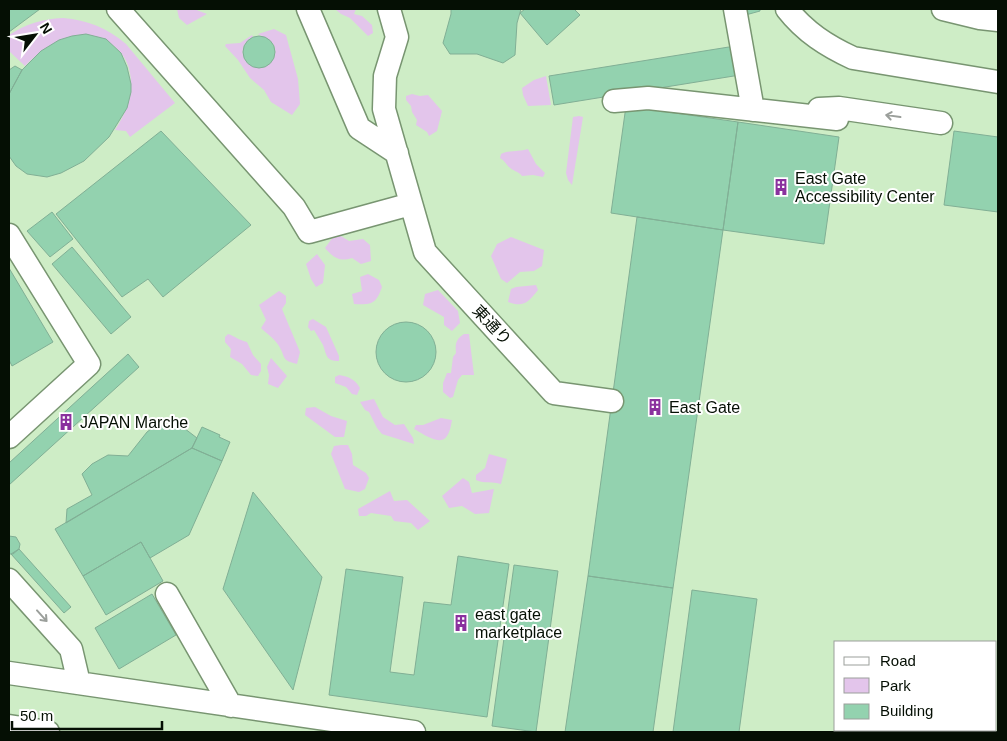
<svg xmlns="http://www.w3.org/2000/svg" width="1007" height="741" viewBox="0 0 1007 741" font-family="Arial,'Noto Sans JP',sans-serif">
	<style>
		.green { fill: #e3c5eb }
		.building { fill: #93d2af; stroke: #81af95 }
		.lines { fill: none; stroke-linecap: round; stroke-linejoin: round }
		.minor-casing { stroke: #789571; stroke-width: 25 }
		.minor { stroke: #fff; stroke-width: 22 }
		.oneway { stroke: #9b9f9b }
		.labels { text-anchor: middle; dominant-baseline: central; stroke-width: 4; stroke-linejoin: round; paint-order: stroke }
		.poi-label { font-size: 16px; fill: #050f04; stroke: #fff; text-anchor: start }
		.street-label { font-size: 16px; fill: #050f04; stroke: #fff }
	</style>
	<rect width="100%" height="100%" fill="#ceedc6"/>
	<path class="green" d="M177,9H194L207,14L187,25L179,18Z
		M335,9H356L354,14L362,16L372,25L373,33L368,36L350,18L341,14Z
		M63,18C88,20 107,28 126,44L175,103L130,137L126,131L115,130C165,54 88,0 25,66L9,51V35C26,24 42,19 63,18Z
		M274,29L286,35L298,79L300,104L292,115L271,102L264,90L250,78L238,60L225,46L226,44L240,43L252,35L253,37C234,47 243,70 264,67L274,58C279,42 268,40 258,34Z
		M546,76L551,105L528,106L523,95L522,88L534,80Z
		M412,94L420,96L428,95L442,111L437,131L429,136L427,132L416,125L417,120L412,112L411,106L406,100V96Z
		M579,116L583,117L572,185L568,180L566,173L573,117Z
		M528,149L536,164L545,173L543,177L533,175L522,176C518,171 513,171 509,167C506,164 505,161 500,158L501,154C509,150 519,152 528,149Z
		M336,233L349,241L363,239L370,245L371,261L361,264L352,258C339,262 334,258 325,248Z
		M511,237L544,250L542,266L534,271L520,272L507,283L501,279L491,256L497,244Z
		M317,254L325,265L323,283L316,287L311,279L306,264Z
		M368,274L379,280L382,287C376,304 372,305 354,304L352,294L362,291L360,277Z
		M536,285L538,290C528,302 524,308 508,302L511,289L516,287Z
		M438,290L458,311L460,323L452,331L444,325V317L423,305L425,294Z
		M279,291L286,296V303L282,309L300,352L297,364C281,360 286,358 279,346C275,339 266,333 261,328L266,320L259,305Z
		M313,319L326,327L339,356V361C326,361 327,356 323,345C320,340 317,335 314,330L311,331L308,327L309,321Z
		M228,334C236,337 239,340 247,342L253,355L261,364V371L258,376L251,375L242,364L230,357L231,349L225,342V337Z
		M464,334H469L474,375H462L458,380L453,397L450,398L443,392V383L447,373H451L453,357L456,353C455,344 456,339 464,334Z
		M271,358L287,376L278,388L268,384L269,375L267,367Z
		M339,375C349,377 355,379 360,388L357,395L352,394L346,387L335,383V377Z
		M374,399L383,417L395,425L404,424L413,438L414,444L382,434L377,428L369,412L365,410L360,402Z
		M315,407L331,416L347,421L344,437H335L305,415L306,408Z
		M441,418L452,420C451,425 450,432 447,436C440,447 422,433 414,429L416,425H423Z
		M341,445H348L352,454L353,465L366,473L369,478L365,489L359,492L345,489L331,454L334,446Z
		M489,454L507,459L501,484C492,481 485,484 476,480V475L485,468Z
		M463,478L469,482L472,493L494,489L489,513L475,514L462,506L449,508L442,496Z
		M390,491L394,501L407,500L430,521L418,530L411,523L394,521L391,516L371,513L366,516H359L358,509Z"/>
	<path class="building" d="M9,9H40L9,32Z
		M451,9H521L517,23L515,55L503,63L477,54H450L443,43L451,14Z
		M525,9H574L580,15L547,45L520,13Z
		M740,9H760V11L742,16Z
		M86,34L106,39L121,53L127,67L131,84V92L127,108L109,137L84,161L61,173L47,177L27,174L16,166L9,156V94L22,70L41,51L59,40L72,36Z
		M243 52a16 16 0 1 1 32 0a16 16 0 1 1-32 0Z
		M735,46L740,75L554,105L549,76Z
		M15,66L22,70L9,94V70Z
		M626,106L738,122L723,230L611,213Z
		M738,122L839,137L824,244L723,230Z
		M161,131L251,225L163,297L148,279L122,297L56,214Z
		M954,131L998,137V212L944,205Z
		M52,212L73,239L50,257L27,231Z
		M637,217L723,230L673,588L588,576Z
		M72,247L131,317L111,334L52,264Z
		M9,268L53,342L12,366L9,360Z
		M376 352a30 30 0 1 1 60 0a30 30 0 1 1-60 0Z
		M128,354L139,367L9,485V463Z
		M180,425L197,438L192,448L66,523L67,509L92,495L82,474L92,464L108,455L128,456L147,432L155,426Z
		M202,427L220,435L219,437L230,442L222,461L192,448Z
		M192,448L222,461L189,535L150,558L141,542L83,576L55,529Z
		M253,492L322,577L293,690L223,589Z
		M9,536L16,537L20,544L19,549L13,554H9Z
		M141,542L163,581L106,615L83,576Z
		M19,549L71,607L64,613L11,554Z
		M458,556L509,564L487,717L329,695L346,569L403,577L390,672L414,675L424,602L451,605Z
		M514,565L558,571L536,732L492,726Z
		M588,576L673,588L653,732H565Z
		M692,590L757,599L739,732H673Z
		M152,594L176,635L119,669L95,628Z"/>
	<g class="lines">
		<g class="minor-casing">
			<path id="minor" d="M118,9L294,207L309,232L411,204
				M308,9L359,128L397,153
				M389,9L397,37L385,76L384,109L425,252L554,393L612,401
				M735,9L753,110
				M787,9C805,32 827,46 853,58L998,82
				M943,9L980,18L998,20
				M614,101L648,98L837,119
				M819,109L839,108L941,123
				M9,437L89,364L9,235
				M9,580L71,649L79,683
				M167,594L231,706
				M9,673L414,732
				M9,726L48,732"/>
		</g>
		<use href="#minor" class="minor"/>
	</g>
	<defs><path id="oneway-shaft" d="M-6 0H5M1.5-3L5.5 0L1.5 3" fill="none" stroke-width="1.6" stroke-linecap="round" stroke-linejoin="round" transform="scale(1.25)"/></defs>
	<g class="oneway">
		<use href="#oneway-shaft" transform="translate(893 116) rotate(-172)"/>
		<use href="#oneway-shaft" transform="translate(42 616) rotate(48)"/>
	</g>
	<defs>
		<g id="building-bare" transform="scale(1.35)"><path d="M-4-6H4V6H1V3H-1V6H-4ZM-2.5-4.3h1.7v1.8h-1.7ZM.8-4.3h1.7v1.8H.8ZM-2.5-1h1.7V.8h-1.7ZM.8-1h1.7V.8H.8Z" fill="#8a319e" stroke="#fff" stroke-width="2.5" paint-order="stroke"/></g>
	</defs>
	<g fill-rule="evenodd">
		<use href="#building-bare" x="781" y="187"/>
		<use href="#building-bare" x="655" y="407"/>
		<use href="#building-bare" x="66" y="422"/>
		<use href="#building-bare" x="461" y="623"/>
	</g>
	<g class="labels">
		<g class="poi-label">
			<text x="795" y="178">East Gate<tspan x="795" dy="18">Accessibility Center</tspan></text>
			<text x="669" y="407">East Gate</text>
			<text x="80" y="422">JAPAN Marche</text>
			<text x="475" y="614">east gate<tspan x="475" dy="18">marketplace</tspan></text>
		</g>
		<g class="street-label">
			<text transform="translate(492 325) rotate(47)">東通り</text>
		</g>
	</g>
	<rect width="1007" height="741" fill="none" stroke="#050f04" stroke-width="20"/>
	<rect x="834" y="641" width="162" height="90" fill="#ffffff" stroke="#9b9f9b"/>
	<rect x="844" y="657" width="25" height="8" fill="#ffffff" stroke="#9b9f9b"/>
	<text x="880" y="666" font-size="15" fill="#050f04">Road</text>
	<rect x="844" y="678" width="25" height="15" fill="#e3c5eb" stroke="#9b9f9b"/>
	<text x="880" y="691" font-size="15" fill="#050f04">Park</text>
	<rect x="844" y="704" width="25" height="15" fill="#93d2af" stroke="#9b9f9b"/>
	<text x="880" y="716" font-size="15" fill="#050f04">Building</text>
	<g transform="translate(35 35) rotate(59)" stroke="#ffffff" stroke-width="4" paint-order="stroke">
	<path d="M0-4L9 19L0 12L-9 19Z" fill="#050f04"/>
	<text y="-8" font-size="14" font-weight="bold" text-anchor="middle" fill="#050f04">N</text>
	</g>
	<path d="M12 721v8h150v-8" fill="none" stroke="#050f04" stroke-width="2.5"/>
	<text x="20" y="721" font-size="15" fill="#050f04" stroke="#ffffff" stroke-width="4" paint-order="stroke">50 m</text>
</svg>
